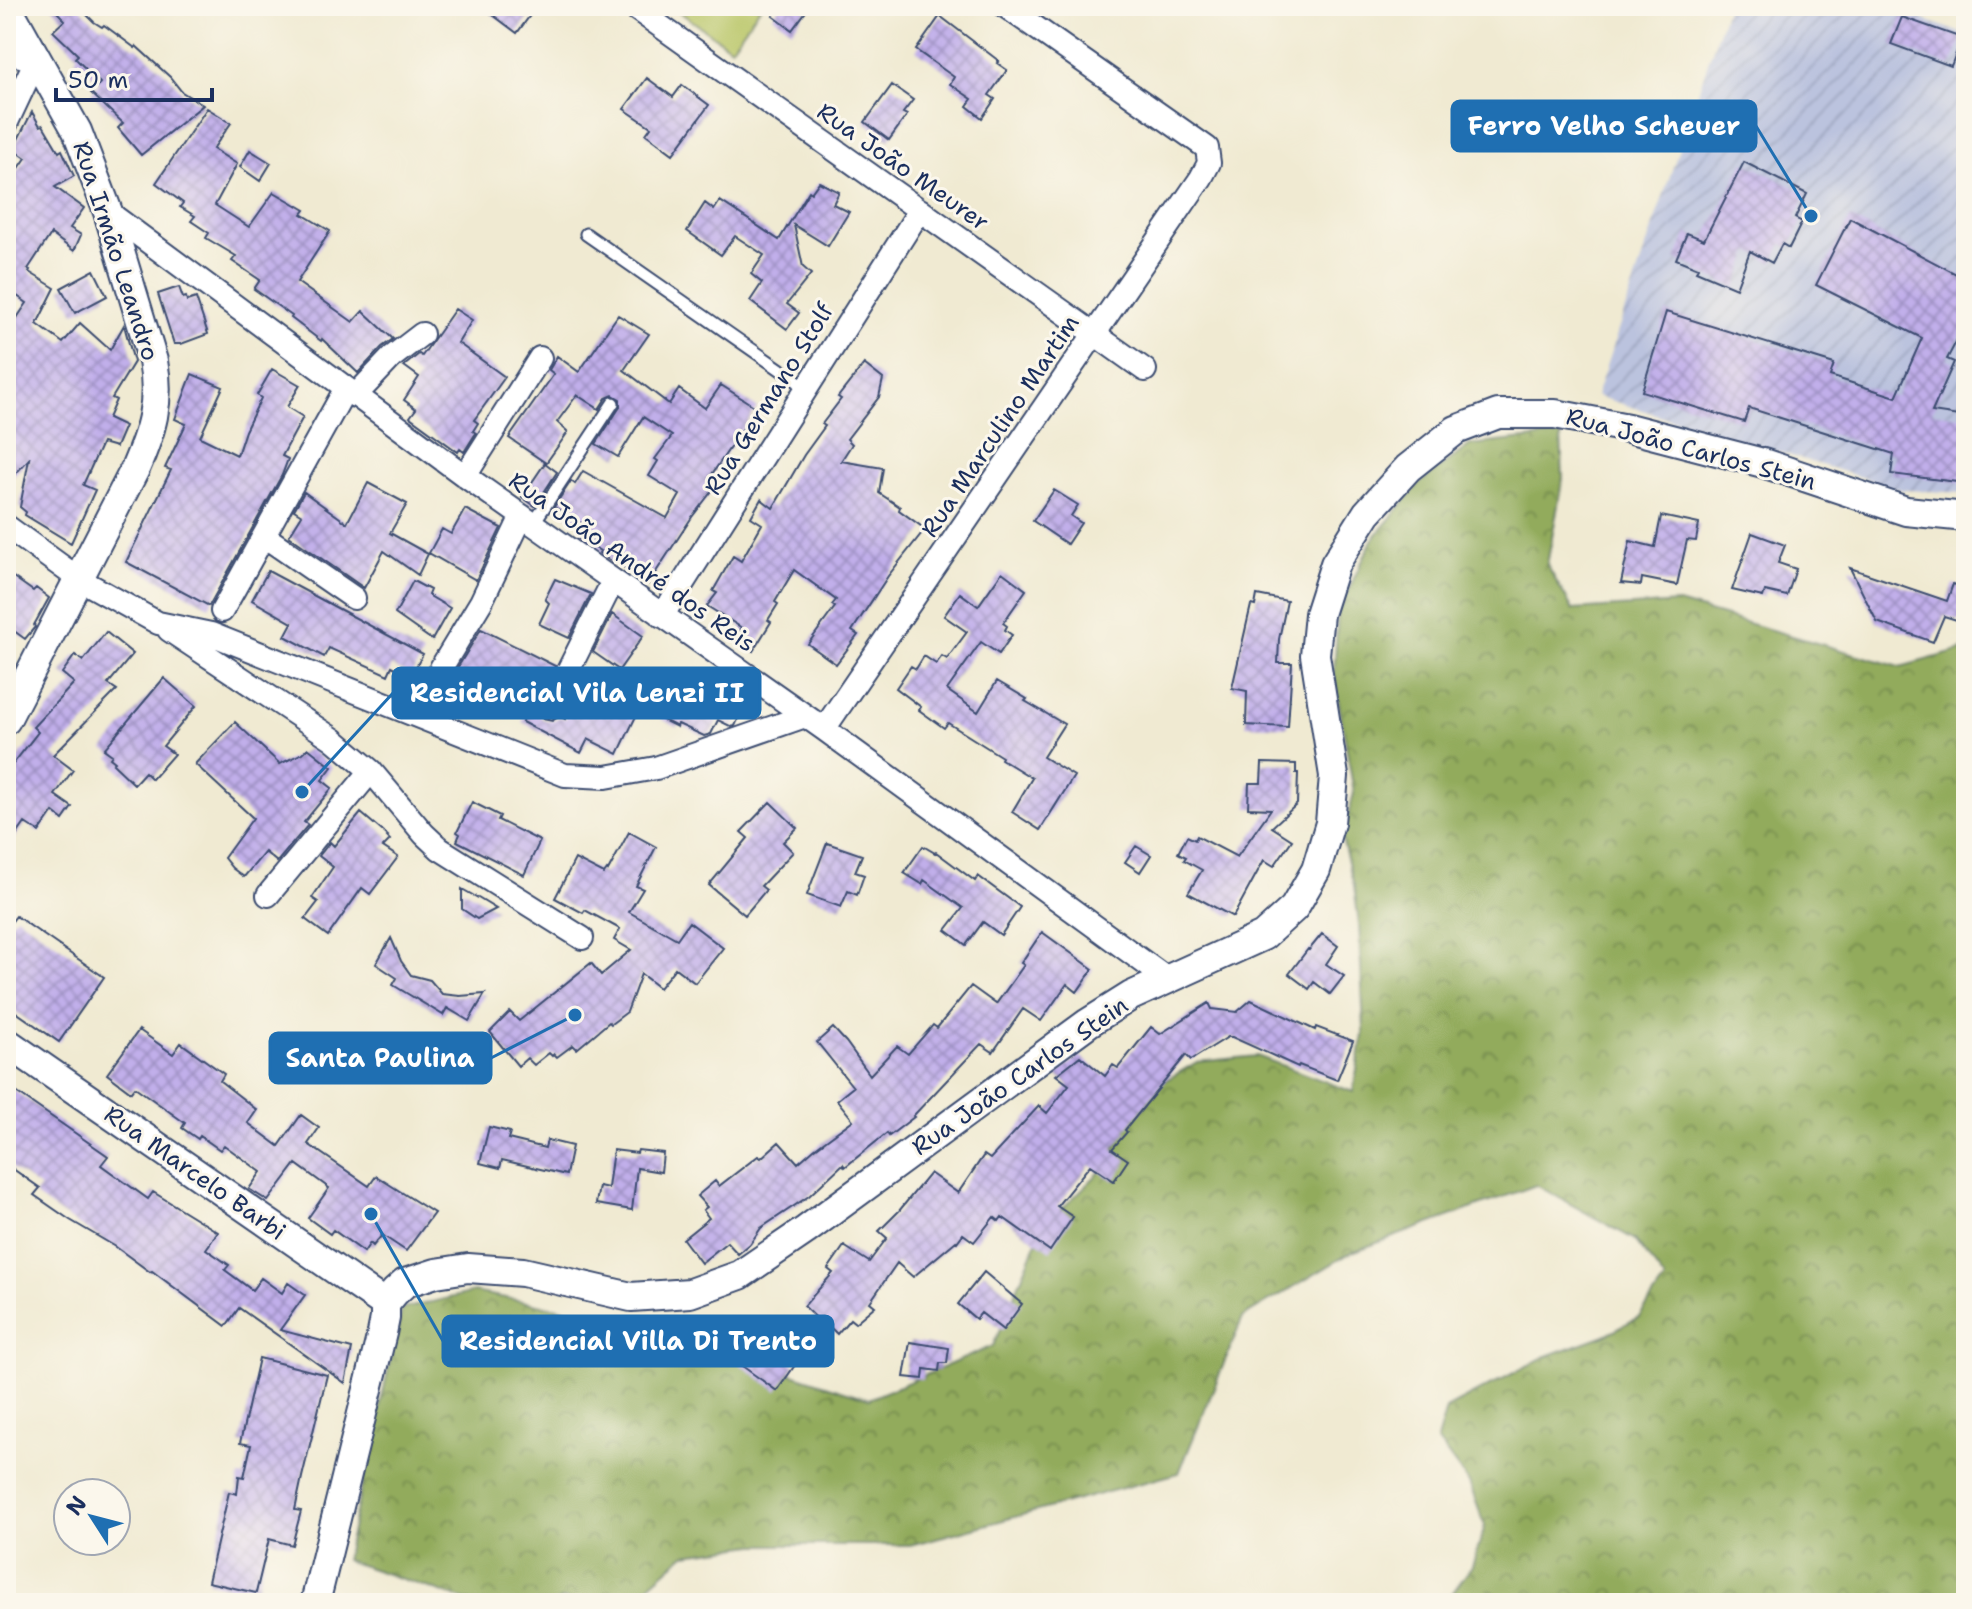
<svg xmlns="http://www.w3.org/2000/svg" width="1972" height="1609" viewBox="0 0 1972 1609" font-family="'Shantell Sans',sans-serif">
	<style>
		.industrial { fill: url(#industrial-furrows) }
		.forest { fill: url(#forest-crowns); stroke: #566d5d; stroke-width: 2 }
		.pitch { fill: #b9c668; stroke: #6a7a63; stroke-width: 2 }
		.building { fill: url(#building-cross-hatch) }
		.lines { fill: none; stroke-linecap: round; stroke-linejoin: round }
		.service-casing { stroke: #3b4b6f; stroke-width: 15 }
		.minor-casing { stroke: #3b4b6f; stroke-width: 26 }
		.tertiary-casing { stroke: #3b4b6f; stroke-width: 32 }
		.service { stroke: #fff; stroke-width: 11 }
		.minor { stroke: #fff; stroke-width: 22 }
		.tertiary { stroke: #fff; stroke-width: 28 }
		.labels { text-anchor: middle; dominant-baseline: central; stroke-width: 6; stroke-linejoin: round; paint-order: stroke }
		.street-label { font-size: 24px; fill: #1b2f5e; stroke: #fbf7ec }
		.leader { fill: none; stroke: #1f6fb2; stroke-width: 3 }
		.callout-dot { fill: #1f6fb2; stroke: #fbf7ec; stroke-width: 3 }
		.callout { fill: #1f6fb2; stroke: #1f6fb2; stroke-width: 3 }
		.callout-label { font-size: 26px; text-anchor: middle; font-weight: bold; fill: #fff }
	</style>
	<defs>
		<pattern id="industrial-furrows" width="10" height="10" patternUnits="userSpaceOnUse" patternTransform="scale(2)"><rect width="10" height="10" fill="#bbc3de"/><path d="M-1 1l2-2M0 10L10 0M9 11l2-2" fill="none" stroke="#a0a8c1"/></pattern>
		<pattern id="forest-crowns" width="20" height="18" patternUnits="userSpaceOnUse" patternTransform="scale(2)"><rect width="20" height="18" fill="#92ab5c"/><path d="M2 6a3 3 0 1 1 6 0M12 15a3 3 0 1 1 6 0" fill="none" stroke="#768c4f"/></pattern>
		<pattern id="building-cross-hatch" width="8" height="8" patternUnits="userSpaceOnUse" patternTransform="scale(2)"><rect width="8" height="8" fill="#c1afea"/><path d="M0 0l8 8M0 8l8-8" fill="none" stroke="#9c8fc1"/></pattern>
	</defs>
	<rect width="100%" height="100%" fill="#fbf7ec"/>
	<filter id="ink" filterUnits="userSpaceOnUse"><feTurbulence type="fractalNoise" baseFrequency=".0125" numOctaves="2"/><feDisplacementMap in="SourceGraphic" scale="16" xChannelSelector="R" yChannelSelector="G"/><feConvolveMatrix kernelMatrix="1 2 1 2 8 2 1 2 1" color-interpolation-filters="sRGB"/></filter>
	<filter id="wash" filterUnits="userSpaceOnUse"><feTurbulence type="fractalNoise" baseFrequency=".006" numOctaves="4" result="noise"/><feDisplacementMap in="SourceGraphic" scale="32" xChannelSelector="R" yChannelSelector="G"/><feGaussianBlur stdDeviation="1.8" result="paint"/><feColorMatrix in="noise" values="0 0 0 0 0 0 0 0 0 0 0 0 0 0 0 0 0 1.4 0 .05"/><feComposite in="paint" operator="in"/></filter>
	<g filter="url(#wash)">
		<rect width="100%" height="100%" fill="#f0ead2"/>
		<path class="industrial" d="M1727,6H1887L1966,35V493L1903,490L1596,396Z"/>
		<path class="forest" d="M1561,435L1563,478L1547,565L1573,610L1678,603L1900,667L1966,649V1603H1445L1472,1566L1485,1526L1469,1483L1437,1440L1446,1409L1544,1357L1605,1335L1639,1317L1665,1280L1635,1240L1536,1185L1352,1252L1243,1317L1179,1473L910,1545H755L685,1554L629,1603H588L563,1599L555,1603H474L345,1560L402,1309L474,1292L632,1322L869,1399L993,1346L1043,1227L1106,1166L1142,1094L1197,1062L1257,1056L1353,1092L1364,1030L1359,924L1354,886L1342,838L1354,793L1334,674L1338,612L1372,540L1420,483L1470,445Z"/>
		<path class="pitch" d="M671,6H761L731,48Z"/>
		<g id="blocks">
			<path class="building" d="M51,6H78L94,22L102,27L104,25L135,48L136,46L170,77L182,92L203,105L141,155L118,128L123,123L91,93L100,83L75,58L78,55L53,31L65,20Z
				M481,6H537L517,33Z
				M780,6H810L792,30L773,16Z
				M940,16L999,61L997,63L1007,70L989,95L995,99L982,118L967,106L972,99L950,84L954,77L916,50Z
				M1902,17L1962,38L1951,66L1891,44Z
				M647,78L673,97L682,85L709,105L673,154L646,134L651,127L624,109Z
				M892,85L913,100L903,113L907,115L889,140L865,122Z
				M207,108L231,123L213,149L237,164L215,205L249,227L274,192L305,210L302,214L330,231L297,282L353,322L363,311L393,339L382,347L358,373L322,339L321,341L291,318L292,316L254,289L260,280L232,261L236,256L206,238L209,233L191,221L195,216L180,207L183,203L156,183Z
				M32,112L40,126L43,125L59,152L62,150L74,176L55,187L84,208L70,228L81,235L74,251L51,234L28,269L30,270L29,272L55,288L37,324L63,343L80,323L110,350L124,325L134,362L112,398L116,400L108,418L125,426L116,447L102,443L83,485L95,490L71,543L25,515L26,512L20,507L29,459L6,484V334L27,303L6,288V187L26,158L13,149Z
				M250,150L271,163L260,181L240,167Z
				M1744,162L1807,194L1795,218L1802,222L1789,248L1782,244L1772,263L1750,251L1736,288L1696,271L1698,268L1676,259L1687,233L1704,240Z
				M819,182L839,192L833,204L849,212L828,246L794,225L803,267L811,274L787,304L799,313L787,329L750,301L762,283L751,274L764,255L735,236L721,255L687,231L705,203L714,210L720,201L779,240L809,191L811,193Z
				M1850,218L1966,279V323L1947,359L1954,362L1932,412L1966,417V483L1891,474L1894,454L1749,408L1744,422L1642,391L1666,312L1834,364L1830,376L1896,397L1922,338L1816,285Z
				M94,270L107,296L75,313L61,288Z
				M179,287L183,298L186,297L187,301L196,298L208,334L181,344H174L158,294Z
				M455,309L472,320L458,343L505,377L474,420L478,423L473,431L476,433L464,452L460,449L458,452L410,417L416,409L404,400L419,377L404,366L419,354L422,356Z
				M618,315L649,334L624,370L669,404L679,389L705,408L721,385L757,408L710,477L718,483L692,517L648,584L615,561L613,563L599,553L600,551L578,538L586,526L554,507L571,481L575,484L583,471L667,518L680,495L649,476L658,461L655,459L672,436L643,417L618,457L596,444L620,407V399L613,395L606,398L599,409L577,395L557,422L568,432L546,463L509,438L554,374L549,370L557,356L579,372Z
				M864,364L883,379L879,397L847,439L852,444L841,461L883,468L879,493L900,507L899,510L925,529L888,576L852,631L858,635L836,664L808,644L835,607L832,605L836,600L794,570L775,602L778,604L768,620L771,622L753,651L734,639L742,628L707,606L717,593L713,591L733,556L741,561L762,524L751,517L761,499L773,508L804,455L825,426L822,424L841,399L838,397Z
				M272,369L300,385L287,407L303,417L282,456L288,459L282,475L209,606L126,562L171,470L165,468L186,424L175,419L192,374L223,387L200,437L237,455L245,431L261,398L257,395Z
				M545,463L557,472L535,506L522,497Z
				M368,483L407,504L390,533L428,554L418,575L384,551L364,588L289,536L302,515L294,510L304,492L347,523Z
				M1054,490L1078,505L1071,516L1081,523L1067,544L1033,521Z
				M465,509L501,528L476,580L429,553L442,529L451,534Z
				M1661,516L1699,524L1696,541L1687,540L1677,585L1642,578L1641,585L1621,583L1630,541L1655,547Z
				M1752,533L1785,545L1778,563L1796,569L1787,596L1765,591L1763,597L1732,590Z
				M1850,568L1947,601L1953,584L1966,588V623L1944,616L1933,642L1877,622Z
				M268,571L423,654L411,676L392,666L388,675L329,648L324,657L285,636L292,623L252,600Z
				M6,572L33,591L36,588L49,598L34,625L35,627L25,639L6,625Z
				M1002,572L1026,590L1003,623L1007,626L1005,630L1012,635L999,654L981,642L947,690L978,712L997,681L1027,699L1025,701L1064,724L1043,757L1074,776L1040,830L1012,812L1032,778L1001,759L1002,757L948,723L944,728L919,710L921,707L896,688L911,666L916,669L924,656L936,664L942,656L947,659L967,632L944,616L960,593L978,606Z
				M555,579L591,594L569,638L539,624L549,603L545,599Z
				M413,581L430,590L428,595L450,608L432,640L395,614Z
				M1257,595L1287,601L1279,639L1278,663H1292L1288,727L1246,725L1247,691L1232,688L1251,605L1255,606Z
				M612,614L643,636L619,670L593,652Z
				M481,629L555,666L534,703L537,705L538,714L543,719L552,721L560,716L565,719L584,680L639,710L618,754L588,739L581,753L522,722L526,715L476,691L475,695L446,681L453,675Z
				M106,632L133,654L108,684L117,690L53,755L73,770L55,795L72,807L63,820L53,812L39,832L25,823L6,850V773L38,732L33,727L74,683L62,673L75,655L83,661Z
				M164,678L196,706L163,746L174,754L152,779L145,772L134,784L113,764L115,762L110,758L112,755L104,749Z
				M700,680L730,695L727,701L743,709L735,726L732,727L718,720L711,734L704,736L678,724L677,727L661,719L669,704L666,702L673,686L692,695Z
				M235,722L280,764L303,753L308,748L332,767L322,780L332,788L304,822L308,825L277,862L265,852L244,877L232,868L224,858L253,818L195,764Z
				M1262,763L1296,764V773H1298L1297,804L1272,827L1292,840L1274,866L1264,860L1233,917L1188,893L1202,870L1184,860L1186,857L1178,853L1187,836L1195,840L1197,836L1237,857L1271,809L1248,808L1249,783H1261Z
				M472,802L500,816L498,820L540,841L524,875L457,841L460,834L457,832Z
				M770,802L797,828L783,842L793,852L761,886L766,890L745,915L709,885L748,838L741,832Z
				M361,813L388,836L387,837L390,840L383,847L398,857L370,894L362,888L328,936L305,919L318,902L312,898L333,867L319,856L330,842L334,846Z
				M629,832L656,847L636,886L643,889L629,912L677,939L689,922L723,948L695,983L675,968L659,988L641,974L627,1012L611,1024L609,1022L577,1049L573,1045L557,1057L554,1054L552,1056L549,1053L534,1065L527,1058L518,1066L490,1032L510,1012L519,1021L591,963L601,975L631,950L614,940L620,929L585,910L583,913L555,898L575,859L604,874L607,870L608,871Z
				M827,843L862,855L855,872L864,875L857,895L848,891L841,907L807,895Z
				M923,846L935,853L936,852L975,881L978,876L1020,907L1001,935L983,922L966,945L946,930L963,908L924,880L922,884L904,873Z
				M1136,846L1151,855L1140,872L1125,862Z
				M462,889L478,898L496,909L477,919L462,909Z
				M16,916L104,977L59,1042L6,1005V929Z
				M1042,932L1093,969L1077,992L1067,984L1041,1021L1023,1009L993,1052L981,1044L913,1116L914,1117L889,1136L887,1133L845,1167L843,1164L809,1196L761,1228L750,1244L738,1254L727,1242L701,1263L683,1239L709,1218L703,1210L707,1207L697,1196L715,1181L719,1186L758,1156L761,1158L779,1142L798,1163L814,1149L853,1120L837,1100L853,1087L817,1042L833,1028L846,1042L870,1075L897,1046L908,1054L933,1025L937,1028L971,986L996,1004L1024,965L1021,963Z
				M1322,934L1338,946L1326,964L1344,976L1330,994L1314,982L1309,989L1289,974L1308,949L1309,950Z
				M391,938L401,961L411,975L430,980L442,994L460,996L485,994L469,1021L447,1008L443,1015L393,985L397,978L376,964Z
				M1251,1000L1315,1030L1316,1027L1353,1041L1337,1080L1299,1065L1298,1067L1232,1037H1228L1191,1060L1186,1055L1125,1130L1127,1132L1112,1149L1128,1160L1114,1181L1090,1165L1057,1206L1073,1217L1050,1251L1002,1217L999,1221L994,1217L974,1242L963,1234L957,1242L956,1241L913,1277L897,1263L870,1302L875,1306L855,1323L850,1319L837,1334L832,1329L830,1331L804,1306L833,1273L828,1269L844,1246L869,1262L887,1238L879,1231L899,1211L930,1173L958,1193L984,1155L990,1159L1039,1106L1047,1113L1069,1085L1056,1075L1080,1056L1105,1076L1113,1065L1118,1068L1151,1027L1160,1034L1209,1003L1212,1009L1237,1012Z
				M139,1030L173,1054L181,1043L224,1074L220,1081L257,1110L248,1123L279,1146L301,1115L319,1128L308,1144L369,1186L376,1176L434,1213L406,1251L382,1235L373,1246L370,1243L364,1252L333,1230L330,1234L308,1218L329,1188L296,1164L268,1201L249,1189L261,1172L224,1145L220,1150L200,1136L198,1139L182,1128L185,1123L135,1087L131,1092L107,1074Z
				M6,1085L108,1156L101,1165L148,1199L153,1192L218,1232L206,1249L229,1265L225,1270L252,1290L261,1278L282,1293L288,1283L305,1295L280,1330L352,1349L345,1383L239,1308L226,1326L152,1271L150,1272L116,1247L70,1220L34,1195L40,1188L6,1164Z
				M489,1127L510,1132L508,1139L545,1148L547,1140L572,1146L566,1175L502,1160L500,1168L480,1163Z
				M613,1150L637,1153L638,1150L663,1153L661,1172L637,1168L632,1210L596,1204L599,1186L608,1188Z
				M984,1272L1022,1304L1003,1330L981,1313L976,1319L958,1304Z
				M751,1328L781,1346L777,1353L795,1365L777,1391L731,1358Z
				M910,1342L949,1348L947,1363H940L939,1371L924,1369L923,1379L904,1377Z
				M259,1358L327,1375L302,1477L295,1510L301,1511L292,1545L269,1539L256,1593L208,1582L229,1492L237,1494L239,1476L244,1477L251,1445L240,1443Z"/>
		</g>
	</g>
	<g filter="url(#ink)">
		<use href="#blocks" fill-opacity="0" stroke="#3b4b6f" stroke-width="2"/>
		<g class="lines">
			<g class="service-casing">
				<path id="service" d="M586,234L807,388
					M533,524L613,403"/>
			</g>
			<g class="minor-casing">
				<path id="minor" d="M632,6L1145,370
					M6,52L36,60L6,124
					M108,212L465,476L824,729L1167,979
					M355,396L392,357L422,334
					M465,476L540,358
					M6,526L79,579L158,623L211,634L565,775L606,777L656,768L805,716
					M264,536L354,598
					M222,611L346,388
					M662,616L920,210
					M169,630L333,739L371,771L424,834L440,849L582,938
					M441,668L481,602L522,516
					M550,707L613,581
					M824,729L1201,178L1209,163L1207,148L1005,6
					M268,895L371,771"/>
			</g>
			<g class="tertiary-casing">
				<path id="tertiary" d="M6,720L135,469C151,432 161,402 153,361L108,212L77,131L7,6
					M6,1042L385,1304
					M385,1304L395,1292L405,1283L436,1273L468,1268L523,1272L631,1297L690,1293L740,1275L806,1230L1088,1023L1131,996L1263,936L1294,908L1316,870L1330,823L1334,776L1315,655L1319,614L1335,564L1367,513L1408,468L1456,430L1498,414H1555L1628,428L1763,463L1906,511L1966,517
					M315,1603L382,1333L385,1318V1304"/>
			</g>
			<use href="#service" class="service"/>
			<use href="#minor" class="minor"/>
			<use href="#tertiary" class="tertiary"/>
		</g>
	</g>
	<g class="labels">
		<g class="street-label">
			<text transform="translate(903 167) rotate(35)">Rua João Meurer</text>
			<text transform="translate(116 251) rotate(72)">Rua Irmão Leandro</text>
			<text transform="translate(769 399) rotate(-58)">Rua Germano Stolf</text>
			<text transform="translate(1000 426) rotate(-56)">Rua Marculino Martim</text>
			<text transform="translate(1691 449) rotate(15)">Rua João Carlos Stein</text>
			<text transform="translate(632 562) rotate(35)">Rua João André dos Reis</text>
			<text transform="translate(1020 1076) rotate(-35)">Rua João Carlos Stein</text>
			<text transform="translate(195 1173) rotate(35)">Rua Marcelo Barbi</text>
		</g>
	</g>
	<path class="leader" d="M1811 216L1756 126M302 792L393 693M575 1015L491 1058M371 1214L443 1341"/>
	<g class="callout-dot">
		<circle cx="1811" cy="216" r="8"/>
		<circle cx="302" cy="792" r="8"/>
		<circle cx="575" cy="1015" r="8"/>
		<circle cx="371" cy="1214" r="8"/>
	</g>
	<g class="callout">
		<rect x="1452" y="101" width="304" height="50" rx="8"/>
		<rect x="393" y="668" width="367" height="50" rx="8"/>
		<rect x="270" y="1033" width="221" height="50" rx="8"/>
		<rect x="443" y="1316" width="390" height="50" rx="8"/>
	</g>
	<g class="callout-label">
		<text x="1604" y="135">Ferro Velho Scheuer</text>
		<text x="577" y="702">Residencial Vila Lenzi II</text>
		<text x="380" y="1067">Santa Paulina</text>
		<text x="638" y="1350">Residencial Villa Di Trento</text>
	</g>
	<rect width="1972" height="1609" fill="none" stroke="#fbf7ec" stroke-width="32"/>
	<g transform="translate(92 1517) rotate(306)"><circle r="38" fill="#fbf7ec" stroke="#a1a7b3" stroke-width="2"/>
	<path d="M0-6L14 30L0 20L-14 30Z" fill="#1f6fb2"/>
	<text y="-12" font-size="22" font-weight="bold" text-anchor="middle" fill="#1b2f5e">N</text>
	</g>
	<path d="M56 88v12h156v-12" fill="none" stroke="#1b2f5e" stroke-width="4"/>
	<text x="68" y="88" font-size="24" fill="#1b2f5e" stroke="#fbf7ec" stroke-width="6" paint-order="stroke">50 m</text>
</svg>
